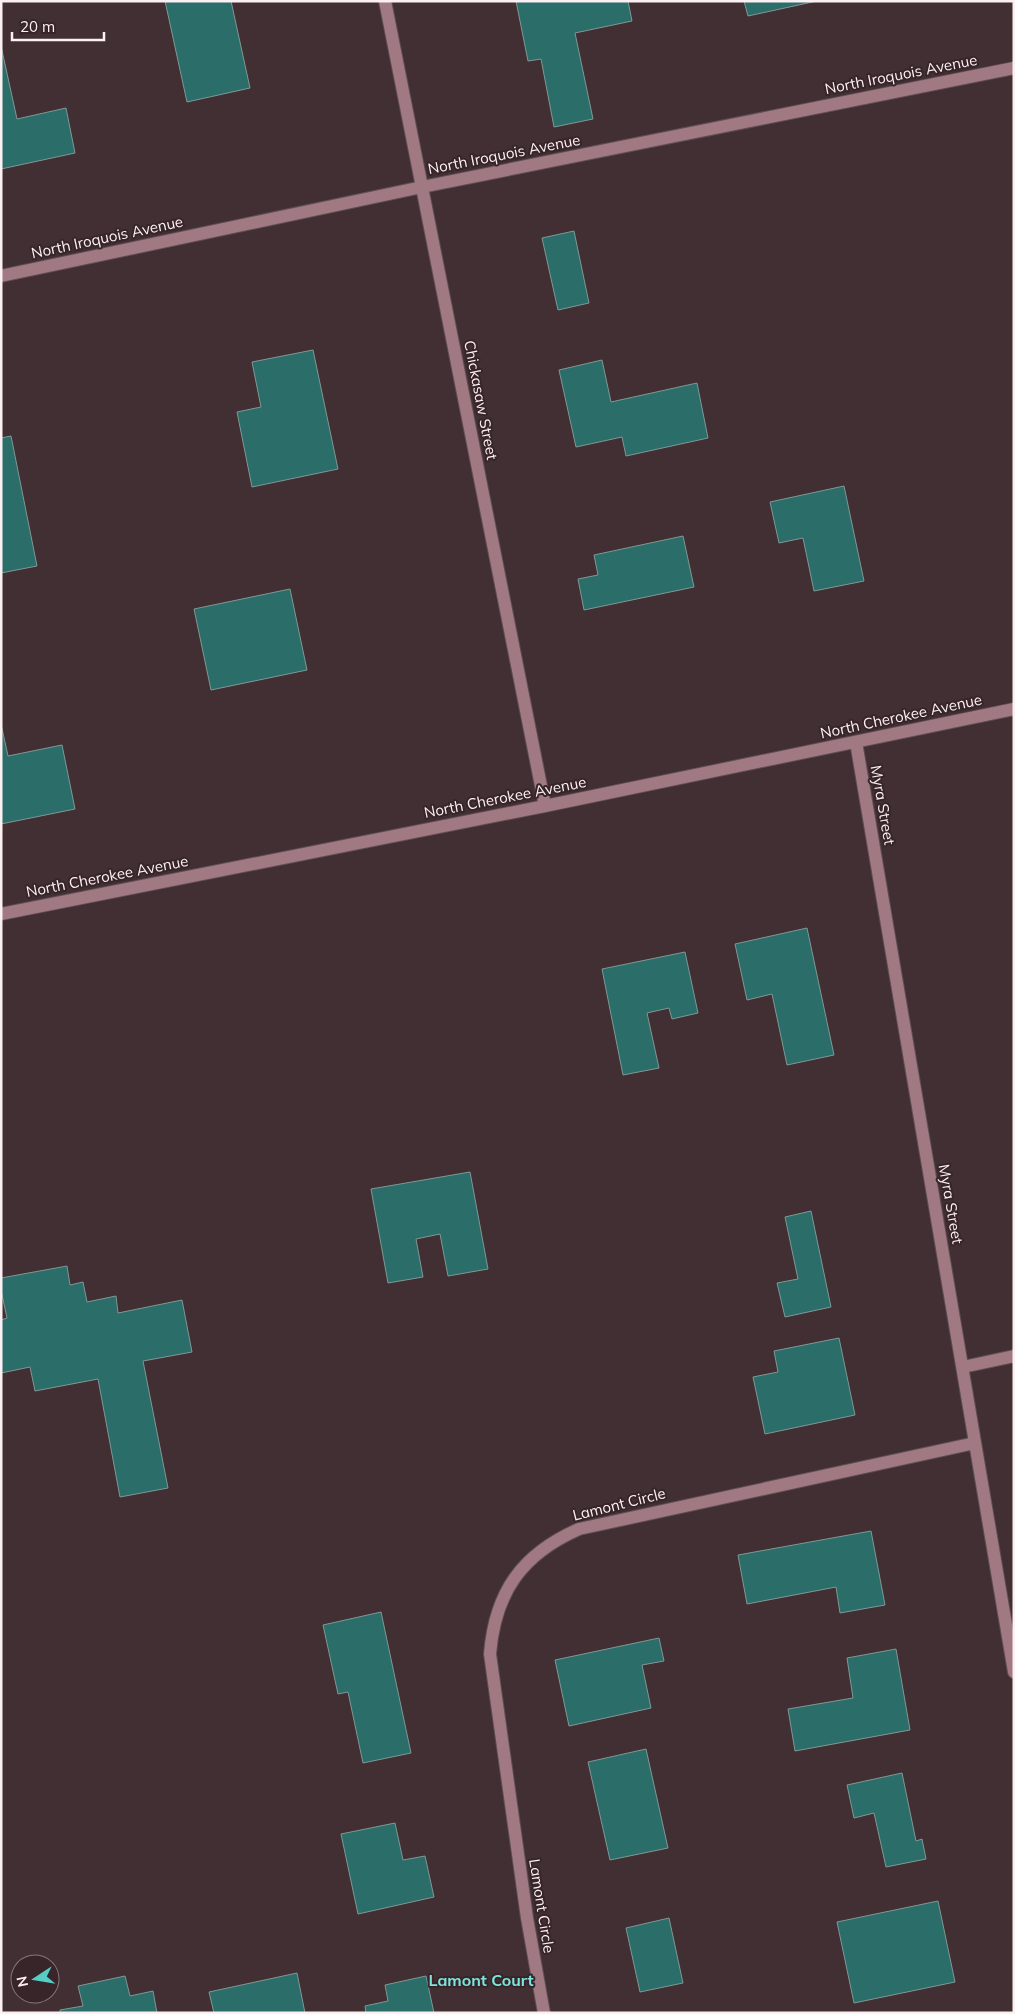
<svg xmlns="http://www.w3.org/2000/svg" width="1015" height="2014" viewBox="0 0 1015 2014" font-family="Mulish,sans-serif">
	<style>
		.building { fill: #2b6d69; stroke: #809895 }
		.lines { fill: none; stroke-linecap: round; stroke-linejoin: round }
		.minor-casing { stroke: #5f4e52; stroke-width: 14 }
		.minor { stroke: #a07982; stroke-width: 12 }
		.labels { text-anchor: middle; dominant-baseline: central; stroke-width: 4; stroke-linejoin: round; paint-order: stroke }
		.street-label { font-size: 15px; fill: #fcf0f3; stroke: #372529 }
		.neighbourhood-label { font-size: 16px; font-weight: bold; fill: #7ce6de; stroke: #372529 }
	</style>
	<rect width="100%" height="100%" fill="#412f33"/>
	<path class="building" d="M165,1H231L250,88L187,102Z
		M516,1H628L632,21L575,33L593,119L554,127L541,59L528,61Z
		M744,1H817L748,16Z
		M1,46L17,119L66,108L75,153L1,169Z
		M574,231L589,303L558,310L542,238Z
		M313,350L338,469L252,487L237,412L261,407L252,362Z
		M602,360L611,402L697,383L708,438L626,456L622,437L576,447L559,370Z
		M11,436L37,566L1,573V438Z
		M844,486L864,581L814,591L803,538L779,543L770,502Z
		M683,536L694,587L584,610L578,579L598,575L594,555Z
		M290,589L307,670L211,690L194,609Z
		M1,724L8,756L62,745L75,809L1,824Z
		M807,928L834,1055L787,1065L772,994L747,1000L735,944Z
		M685,952L698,1013L672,1019L669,1008L647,1013L659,1068L623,1075L602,969Z
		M470,1172L488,1269L448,1276L440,1234L416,1239L423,1277L388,1283L371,1189Z
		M811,1211L831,1307L785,1317L777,1283L798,1279L785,1217Z
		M67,1266L70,1285L83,1282L87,1302L116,1296L118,1313L182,1300L192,1352L143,1361L168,1488L120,1497L98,1379L35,1391L30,1367L1,1373V1320L7,1318L1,1290V1278Z
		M839,1338L855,1415L765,1434L753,1377L778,1372L774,1351Z
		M871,1531L885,1605L840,1613L836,1587L747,1604L738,1555Z
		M381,1612L411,1753L363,1763L348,1692L338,1694L323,1625Z
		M659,1638L664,1661L642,1665L651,1708L569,1726L555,1660Z
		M896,1649L910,1730L795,1751L788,1709L853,1698L847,1658Z
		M646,1749L668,1848L610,1860L588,1762Z
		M902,1773L916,1841L922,1839L926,1859L886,1867L874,1813L854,1818L847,1785Z
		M395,1823L403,1860L425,1856L434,1897L358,1914L341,1834Z
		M938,1901L955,1982L854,2003L837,1922Z
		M669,1918L683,1983L640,1992L626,1928Z
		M297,1973L305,2013H214L209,1992Z
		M125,1976L130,1996L153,1991L157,2013H60V2010L83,2006L78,1986Z
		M426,1976L434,2013H366L365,2006L388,2001L385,1985Z"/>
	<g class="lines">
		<g class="minor-casing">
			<path id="minor" d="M385,1L545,806
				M1,276L422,187L1014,68
				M856,742L1014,1672
				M1,914L545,806L1014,709
				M963,1367L1014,1356
				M544,2013L527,1918L490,1654C495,1592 522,1554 579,1529L975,1443"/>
		</g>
		<use href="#minor" class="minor"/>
	</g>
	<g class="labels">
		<g class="street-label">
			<text transform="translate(901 74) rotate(-11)">North Iroquois Avenue</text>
			<text transform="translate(504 154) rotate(-11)">North Iroquois Avenue</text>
			<text transform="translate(107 237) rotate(-12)">North Iroquois Avenue</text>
			<text transform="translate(481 400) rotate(79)">Chickasaw Street</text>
			<text transform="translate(901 716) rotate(-12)">North Cherokee Avenue</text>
			<text transform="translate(505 797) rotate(-11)">North Cherokee Avenue</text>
			<text transform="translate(883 805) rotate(80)">Myra Street</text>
			<text transform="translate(107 876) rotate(-11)">North Cherokee Avenue</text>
			<text transform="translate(951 1204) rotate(80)">Myra Street</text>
			<text transform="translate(619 1504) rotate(-14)">Lamont Circle</text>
			<text transform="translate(542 1906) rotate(81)">Lamont Circle</text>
		</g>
		<g class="neighbourhood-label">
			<text x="481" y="1980">Lamont Court</text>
		</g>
	</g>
	<rect width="1015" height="2014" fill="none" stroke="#fcf0f3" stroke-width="5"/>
	<g transform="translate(35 1979) rotate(258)"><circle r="24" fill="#372529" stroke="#86767a"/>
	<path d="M0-4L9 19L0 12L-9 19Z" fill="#55cec5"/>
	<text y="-8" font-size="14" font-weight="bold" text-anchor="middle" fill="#fcf0f3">N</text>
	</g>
	<path d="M12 32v8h92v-8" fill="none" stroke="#fcf0f3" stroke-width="2.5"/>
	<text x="20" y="32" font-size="15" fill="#fcf0f3" stroke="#372529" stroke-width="4" paint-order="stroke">20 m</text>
</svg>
